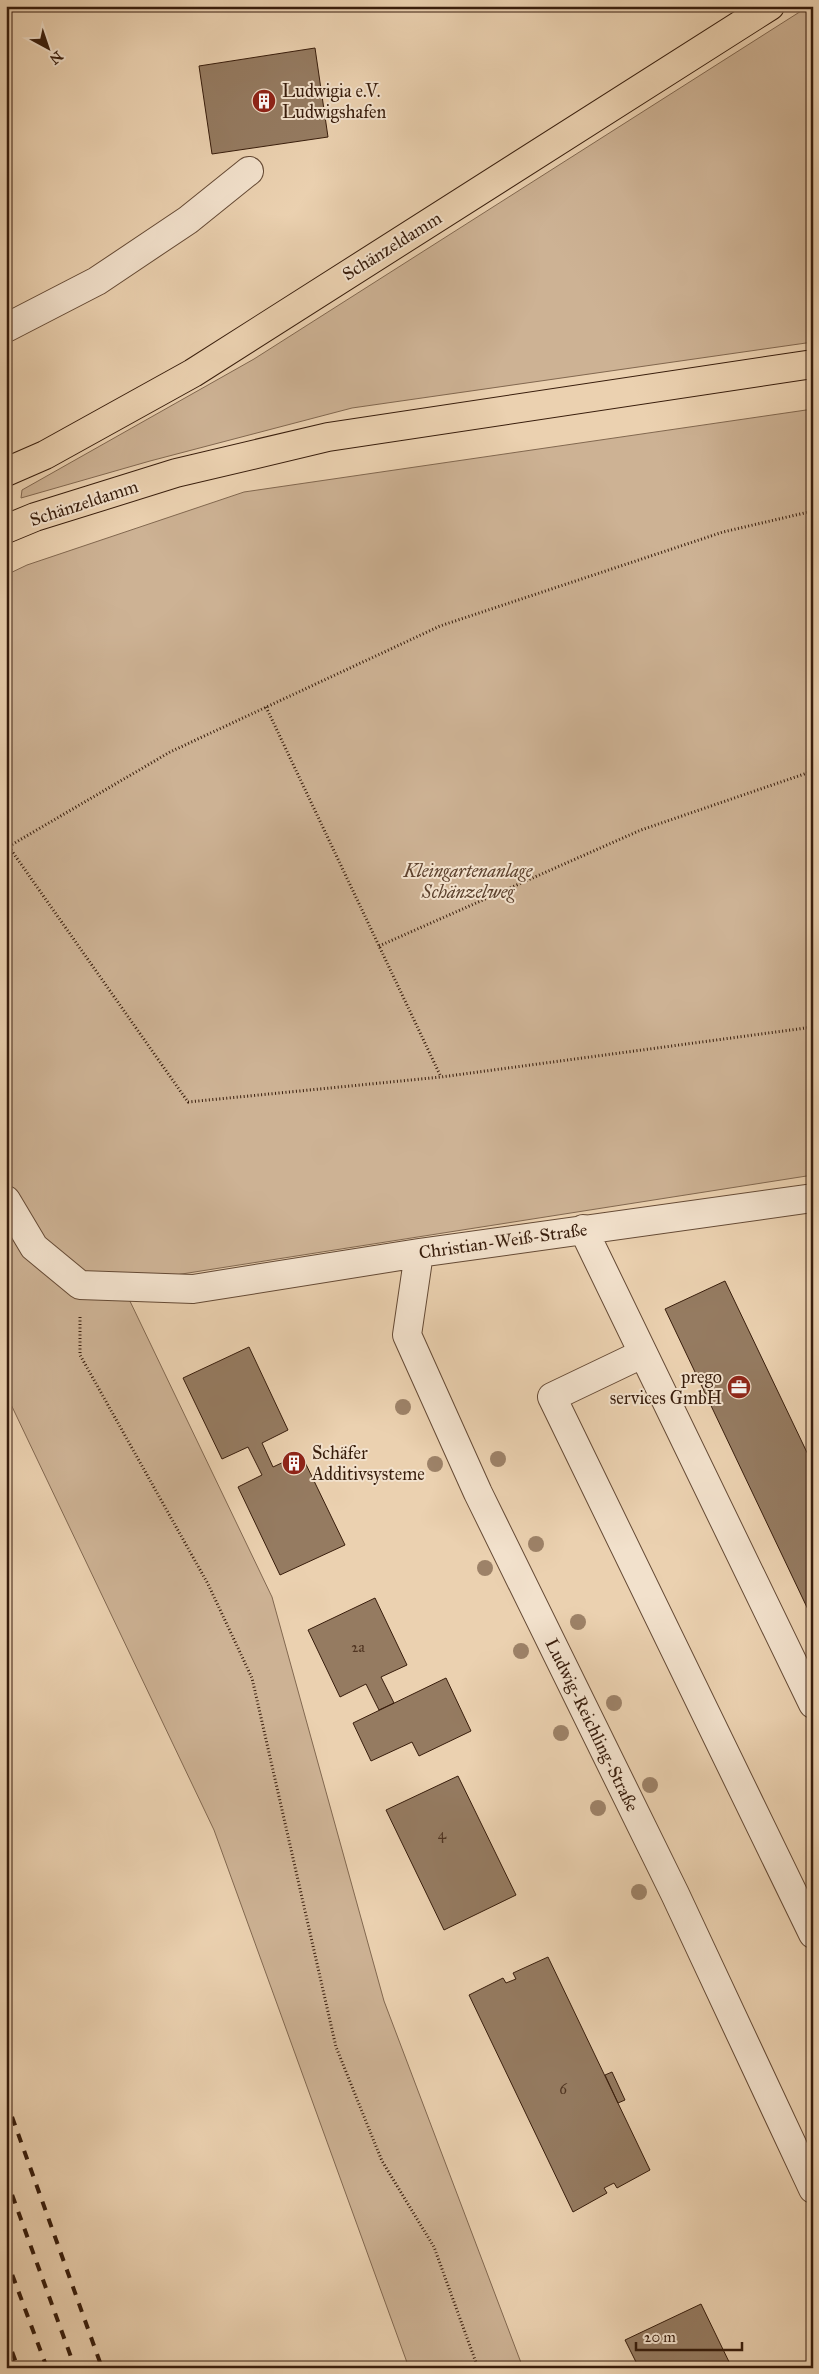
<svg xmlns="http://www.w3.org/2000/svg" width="819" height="2374" viewBox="0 0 819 2374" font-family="'IM FELL Great Primer',serif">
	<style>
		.green { fill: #cdb294; stroke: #826850 }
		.building { fill: #957b61; stroke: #381d0c }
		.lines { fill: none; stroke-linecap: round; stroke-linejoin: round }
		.minor-casing { stroke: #654a35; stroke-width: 30 }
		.major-casing { stroke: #381d0c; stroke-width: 30 }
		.path { stroke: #381d0c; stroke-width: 3; stroke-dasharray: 1 2.5; stroke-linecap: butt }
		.minor { stroke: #f2e1cc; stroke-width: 28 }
		.major { stroke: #ebd1b0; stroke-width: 28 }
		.rail { stroke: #381d0c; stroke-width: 4; stroke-dasharray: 9 9; stroke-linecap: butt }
		.tree { fill: #9d8268 }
		.labels { text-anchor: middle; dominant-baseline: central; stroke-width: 4; stroke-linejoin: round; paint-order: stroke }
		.number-label { font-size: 15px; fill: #4f3421 }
		.poi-label { font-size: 18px; fill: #381d0c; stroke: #f2e1cc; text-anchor: start }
		.street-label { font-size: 18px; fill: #381d0c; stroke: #f2e1cc }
		.park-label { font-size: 18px; font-style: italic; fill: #5d422e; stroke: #f2e1cc }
	</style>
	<rect width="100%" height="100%" fill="#ebd1b0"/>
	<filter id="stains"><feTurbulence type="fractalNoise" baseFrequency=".004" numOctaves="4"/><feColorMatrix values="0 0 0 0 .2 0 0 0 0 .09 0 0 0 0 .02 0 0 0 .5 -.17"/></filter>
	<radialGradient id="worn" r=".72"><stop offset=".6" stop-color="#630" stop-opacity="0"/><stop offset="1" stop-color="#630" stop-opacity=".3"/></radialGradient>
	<path class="green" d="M809,6H813V342L352,408L150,461L21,498L22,490L254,359Z
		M813,409V1175L169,1276L127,1295L272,1597L384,2001L523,2368H409L214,1830L6,1394V575L27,565L244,492Z"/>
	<path class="building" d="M315,48L328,137L212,154L199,66Z
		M725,1281L813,1465V1620L665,1309Z
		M249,1347L288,1430L262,1443L273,1467L301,1454L345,1545L280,1575L238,1487L262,1475L248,1447L222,1459L183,1378Z
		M375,1598L407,1665L381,1677L394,1703L379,1710L366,1684L340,1697L308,1630Z
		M446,1678L471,1731L419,1756L412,1742L371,1761L353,1723Z
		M458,1776L516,1895L444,1930L386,1810Z
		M548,1957L650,2170L617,2188L614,2183L604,2188L607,2193L573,2212L469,1995L503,1978L506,1983L516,1979L513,1973Z
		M612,2072L625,2100L618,2103L605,2075Z
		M701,2304L732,2368H639L625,2340Z"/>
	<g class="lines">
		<g class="minor-casing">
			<path id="minor" d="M6,328L97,281L188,220L249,171
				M6,1200L34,1247L80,1285L193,1289L419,1253L813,1198
				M583,1229L813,1704
				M419,1253L407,1335L478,1493L675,1894L813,2189
				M642,1354L552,1397L813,1934"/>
		</g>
		<g class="major-casing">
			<path id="major" d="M6,472L45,455L193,373L770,6
				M6,529L35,517L176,473L328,437L813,364"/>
		</g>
		<path class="path" d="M266,707L441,1077
			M9,847L188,1102L441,1077L813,1027
			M6,848L170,752L440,626L723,532L813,511
			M379,946L641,830L813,771
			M80,1317V1355L208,1584L252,1678L336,2047L382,2161L434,2247L478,2368"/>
		<use href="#minor" class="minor"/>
		<use href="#major" class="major"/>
		<path class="rail" d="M6,2100L102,2368
			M6,2178L75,2368
			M6,2258L47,2368
			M6,2335L18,2368"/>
	</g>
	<g class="tree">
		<circle cx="403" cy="1407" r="8"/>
		<circle cx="498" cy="1459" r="8"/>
		<circle cx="435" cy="1464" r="8"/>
		<circle cx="536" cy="1544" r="8"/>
		<circle cx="485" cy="1568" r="8"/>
		<circle cx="578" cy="1622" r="8"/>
		<circle cx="521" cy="1651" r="8"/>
		<circle cx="614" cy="1703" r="8"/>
		<circle cx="561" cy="1733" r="8"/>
		<circle cx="650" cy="1785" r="8"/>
		<circle cx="598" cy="1808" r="8"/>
		<circle cx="639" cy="1892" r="8"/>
	</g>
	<defs>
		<g id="building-disc" transform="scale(1.25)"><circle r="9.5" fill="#8f2418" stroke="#f2e1cc"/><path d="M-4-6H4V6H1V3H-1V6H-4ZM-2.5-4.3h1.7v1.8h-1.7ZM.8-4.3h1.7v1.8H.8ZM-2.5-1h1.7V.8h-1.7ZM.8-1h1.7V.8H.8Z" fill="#fff"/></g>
		<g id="office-disc" transform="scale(1.25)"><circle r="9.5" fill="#8f2418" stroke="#f2e1cc"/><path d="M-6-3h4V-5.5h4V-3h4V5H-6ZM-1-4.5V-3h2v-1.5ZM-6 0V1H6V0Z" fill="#fff"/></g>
	</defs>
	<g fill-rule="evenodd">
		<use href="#building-disc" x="264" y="101"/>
		<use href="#office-disc" x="739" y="1387"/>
		<use href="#building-disc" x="294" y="1463"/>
	</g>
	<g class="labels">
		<g class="number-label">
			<text x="358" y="1647">2a</text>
			<text x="442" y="1834">4</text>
			<text x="563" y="2089">6</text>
		</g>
		<g class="poi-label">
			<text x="282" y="91">Ludwigia e.V.<tspan x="282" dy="21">Ludwigshafen</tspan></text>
			<text x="722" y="1377" text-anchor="end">prego<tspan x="722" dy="21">services GmbH</tspan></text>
			<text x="312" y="1453">Schäfer<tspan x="312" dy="21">Additivsysteme</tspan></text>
		</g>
		<g class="street-label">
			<text transform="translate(392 246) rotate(-32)">Schänzeldamm</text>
			<text transform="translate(84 503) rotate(-18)">Schänzeldamm</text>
			<text transform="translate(503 1241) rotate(-8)">Christian-Weiß-Straße</text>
			<text transform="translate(592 1725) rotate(64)">Ludwig-Reichling-Straße</text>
		</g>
		<g class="park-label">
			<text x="468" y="871">Kleingartenanlage<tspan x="468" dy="21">Schänzelweg</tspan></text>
		</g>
	</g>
	<rect width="819" height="2374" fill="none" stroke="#ebd1b0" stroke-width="25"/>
	<rect x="8" y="8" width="804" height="2359" fill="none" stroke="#381d0c" stroke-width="2.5"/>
	<rect x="12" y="12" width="794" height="2349" fill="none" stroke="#381d0c"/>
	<g transform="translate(48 48) rotate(140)" stroke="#f2e1cc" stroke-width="4" paint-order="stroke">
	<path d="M0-4L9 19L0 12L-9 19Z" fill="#381d0c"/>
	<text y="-8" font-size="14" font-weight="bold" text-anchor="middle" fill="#381d0c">N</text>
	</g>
	<path d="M636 2342v8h106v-8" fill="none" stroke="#381d0c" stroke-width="2.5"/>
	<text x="644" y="2342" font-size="15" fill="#381d0c" stroke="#f2e1cc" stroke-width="4" paint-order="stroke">20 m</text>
	<rect width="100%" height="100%" filter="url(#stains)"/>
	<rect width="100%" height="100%" fill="url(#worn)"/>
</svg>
